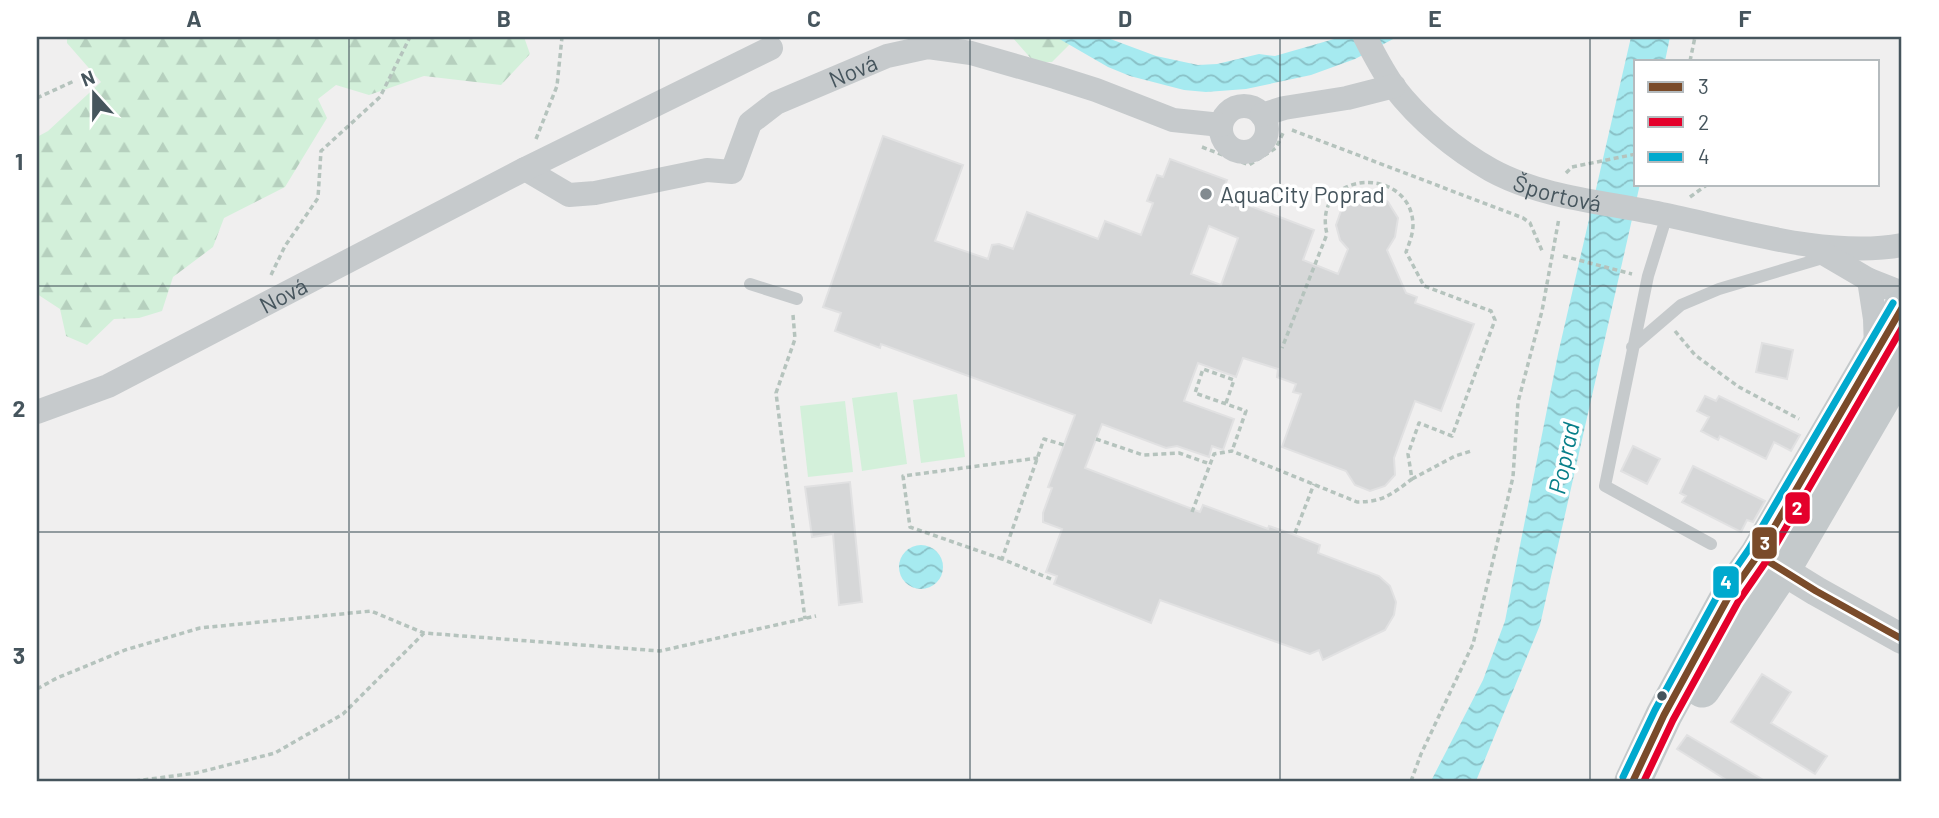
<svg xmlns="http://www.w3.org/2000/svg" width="1939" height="818" viewBox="0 0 1939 818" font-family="Barlow,sans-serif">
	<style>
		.green { fill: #d3f0da }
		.forest { fill: url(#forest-firs) }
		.water { fill: url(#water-waves) }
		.building { fill: #d6d7d8; stroke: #e1e1e2; stroke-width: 2; fill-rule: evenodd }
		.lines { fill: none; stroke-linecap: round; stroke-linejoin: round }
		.path { stroke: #b5c3bd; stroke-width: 3.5; stroke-dasharray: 5 3.5; stroke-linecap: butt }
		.service { stroke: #c6cacc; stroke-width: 12 }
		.minor { stroke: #c6cacc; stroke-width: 24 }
		.tertiary { stroke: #c6cacc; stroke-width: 30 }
		.primary { stroke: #c4c9cb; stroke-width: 37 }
		.bus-1-casing { stroke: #fff; stroke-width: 12 }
		.bus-2-casing { stroke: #fff; stroke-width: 12 }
		.bus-3-casing { stroke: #fff; stroke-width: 12 }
		.bus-1 { stroke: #7a4b2a; stroke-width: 7 }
		.bus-2 { stroke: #e4002b; stroke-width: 7 }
		.bus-3 { stroke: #00a9ce; stroke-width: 7 }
		.grid { fill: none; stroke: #46555d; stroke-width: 2; stroke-opacity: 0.55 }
		.poi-dot { fill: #828b90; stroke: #fff; stroke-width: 2.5 }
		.bus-dot { fill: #46555d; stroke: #fff; stroke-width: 2.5 }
		.labels { text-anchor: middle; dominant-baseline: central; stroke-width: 7; stroke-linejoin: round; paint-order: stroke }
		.street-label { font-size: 23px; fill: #46555d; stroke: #fff }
		.poi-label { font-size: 23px; fill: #46555d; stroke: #fff; text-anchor: start }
		.water-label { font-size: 24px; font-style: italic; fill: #087f89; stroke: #fff }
		.line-badge { stroke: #fff; stroke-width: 2.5 }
		.badge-label { font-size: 19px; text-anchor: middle; font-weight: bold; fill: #fff }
		.neatline { fill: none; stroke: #46555d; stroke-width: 2.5 }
		.grid-label { font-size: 23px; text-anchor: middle; font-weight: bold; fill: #46555d }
	</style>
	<defs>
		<pattern id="forest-firs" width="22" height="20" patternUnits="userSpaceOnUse" patternTransform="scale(1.75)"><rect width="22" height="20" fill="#d3f0da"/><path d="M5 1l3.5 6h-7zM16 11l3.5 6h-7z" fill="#b6d0be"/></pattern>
		<pattern id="water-waves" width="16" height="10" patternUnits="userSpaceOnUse" patternTransform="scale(1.75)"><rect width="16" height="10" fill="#a6eaf0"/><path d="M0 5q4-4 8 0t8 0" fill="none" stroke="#89c0c6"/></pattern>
	</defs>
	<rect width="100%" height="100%" fill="#f0efef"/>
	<path class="green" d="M897,392L907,464L862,471L852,398Z
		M957,394L965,457L921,463L913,400Z
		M845,401L853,472L808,477L800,406Z"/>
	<path class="forest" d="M67,37H524L530,54L501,85L424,76L369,95L336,85L318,99L327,118L285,187L224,218L213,247L173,277L162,311L139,318L114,319L87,345L66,336L60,309L37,294V137L48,131L101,82L67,43Z
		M1012,37H1077L1052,62H1034Z"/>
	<path class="water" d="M1056,37H1105L1156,56L1198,65L1217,64L1259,54L1275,56L1341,37H1397L1355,59L1311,75L1246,89L1206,92L1184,90L1130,76L1108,67Z
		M1631,37H1670L1665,61H1636V184H1640L1540,625L1476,781H1431L1483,680L1505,621L1558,354Z
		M899 567a22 22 0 1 1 44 0a22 22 0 1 1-44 0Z"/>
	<path class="building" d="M883,136L963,165L935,241L988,259L992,245L999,244L1013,249L1027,212L1098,239L1105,221L1141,235L1153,203L1147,201L1157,175L1163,177L1170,159L1227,180L1221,195L1314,230L1303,260L1338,274L1348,249L1340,240L1336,225L1341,211L1348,200L1369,193L1378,195L1388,202L1398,218L1395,237L1387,250L1406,293L1417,297L1415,303L1474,324L1441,411L1415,401L1394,458L1395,475L1385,486L1370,491L1355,485L1346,471L1282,447L1301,394L1293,392L1296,384L1277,377L1278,369L1243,358L1236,377L1198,363L1184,401L1234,419L1223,450L1212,446L1209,457L1177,446L1166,448L1102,424L1085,468L1200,512L1203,505L1268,529L1269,526L1292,534L1320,545L1318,553L1379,576L1390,586L1396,602L1394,615L1385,630L1323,660L1319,650L1310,654L1160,600L1151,623L1054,584L1057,576L1046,572L1062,529L1043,522V513L1052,488L1048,487L1075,415L881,344L880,348L835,331L841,313L823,307ZM1209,226L1238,238L1221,285L1191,274Z
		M1762,343L1793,350L1787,379L1756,372Z
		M1705,396L1716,401L1719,396L1800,435L1791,451L1774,442L1766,459L1720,436L1718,440L1701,431L1709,417L1697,411Z
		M1633,446L1660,459L1647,484L1621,471Z
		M1693,466L1765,501L1753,522L1747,520L1741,532L1682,502L1686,496L1680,493Z
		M850,482L862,602L839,605L833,534L812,537L805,487Z
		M1762,674L1791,692L1771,723L1827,756L1815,774L1731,722Z
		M1687,735L1765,781H1728L1677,749Z"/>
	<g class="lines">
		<path class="path" d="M1690,61L1695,37
			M37,98L74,81
			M1292,130L1523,218L1530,223L1543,253
			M536,139L557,86L562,37
			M1202,147L1249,165L1276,148L1284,131
			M1566,173L1572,167L1636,154
			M1690,197L1708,184
			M1563,256L1632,274
			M271,275L285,246L318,198L321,151L380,97L410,37
			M793,315L795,339L776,393L805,619
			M1675,331L1695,355L1739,387L1799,419
			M1226,403L1234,380L1203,369L1195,393L1246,411L1232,451
			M1096,439L1143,455L1179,453L1210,464
			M1412,479L1455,456L1471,451
			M1192,512L1214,454L1232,451L1357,502C1383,502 1392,494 1412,479L1408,454L1419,423L1452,436L1495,320L1491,311L1424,286L1406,252C1409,244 1413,234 1413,225C1412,165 1311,169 1327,234L1282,348
			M1295,533L1314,484
			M1002,559L910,527L903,476L1038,458
			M1051,579L1002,559L1044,439L1064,445
			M37,689L57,678L125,650L200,628L371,611L424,633L660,651L816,616
			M135,781L196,773L275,753L343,714L424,633
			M1411,781L1421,754L1473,644L1513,477L1518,402L1542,311L1559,218"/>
		<path class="service" d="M1667,215L1648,276L1605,486L1711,544
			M750,284L797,299
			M1632,347L1681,305L1719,289L1826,257"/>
		<g class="minor">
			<path id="s1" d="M1365,37C1374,54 1383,72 1394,87C1419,120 1456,150 1491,170C1542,198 1605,202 1661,214C1735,229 1828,259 1902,245"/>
			<circle cx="1244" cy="129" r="23"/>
			<path d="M1262,115L1284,108L1347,98L1394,86"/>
			<path id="s2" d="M525,169L569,195L595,193L707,170L732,172L750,123L776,103L887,56L928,47L971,53L1055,77L1096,90L1173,120L1221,125"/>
			<path d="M1811,246L1869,280L1902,293"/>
			<path d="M1869,280L1875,319L1876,349"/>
			<path id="s3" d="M37,412L108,386L525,169L771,48"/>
		</g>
		<path class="tertiary" d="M1764,559L1816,591L1902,639"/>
		<path class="primary" d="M1702,689L1782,570L1902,364
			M1633,781L1664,715L1729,596L1758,555L1902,308"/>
		<g class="bus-1-casing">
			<path id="bus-1" d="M1758,555L1816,591L1902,639
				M1633,781L1664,715L1729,596L1758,555L1902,308"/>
		</g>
		<g class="bus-2-casing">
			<path id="bus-2" d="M1644,781L1673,720L1738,602L1767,560L1902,328"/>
		</g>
		<g class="bus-3-casing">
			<path id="bus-3" d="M1623,777L1655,710L1720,591L1749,549L1893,303"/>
		</g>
		<use href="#bus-1" class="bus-1"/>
		<use href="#bus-2" class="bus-2"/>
		<use href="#bus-3" class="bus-3"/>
	</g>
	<path class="grid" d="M349,37V781M659,37V781M970,37V781M1280,37V781M1590,37V781M37,286H1902M37,532H1902"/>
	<circle class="poi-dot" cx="1206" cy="194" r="7"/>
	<circle class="bus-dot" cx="1662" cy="696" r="6"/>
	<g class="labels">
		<g class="street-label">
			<text stroke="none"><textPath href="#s2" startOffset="385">Nová</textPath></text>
			<text stroke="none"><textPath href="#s1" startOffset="257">Športová</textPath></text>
			<text stroke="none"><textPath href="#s3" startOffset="273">Nová</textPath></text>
		</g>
		<g class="poi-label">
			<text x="1220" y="194">AquaCity Poprad</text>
		</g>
		<g class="water-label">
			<text transform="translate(1563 458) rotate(-78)">Poprad</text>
		</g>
	</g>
	<g class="line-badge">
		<rect x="1784" y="491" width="27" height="34" rx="7" fill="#e4002b"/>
		<rect x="1751" y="526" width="27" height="34" rx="7" fill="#7a4b2a"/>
		<rect x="1712" y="565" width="28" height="34" rx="7" fill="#00a9ce"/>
	</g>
	<g class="badge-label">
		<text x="1797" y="515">2</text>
		<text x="1765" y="550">3</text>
		<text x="1726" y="589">4</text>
	</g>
	<rect width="1939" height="818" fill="none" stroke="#ffffff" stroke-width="77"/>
	<rect x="1634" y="60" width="245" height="126" fill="#ffffff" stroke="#b5bbbe" stroke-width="2"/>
	<rect x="1648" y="82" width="35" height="10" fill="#7a4b2a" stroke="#b5bbbe" stroke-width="2"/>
	<text x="1698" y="94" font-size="21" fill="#46555d">3</text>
	<rect x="1648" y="117" width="35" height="10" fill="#e4002b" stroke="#b5bbbe" stroke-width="2"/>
	<text x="1698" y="130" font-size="21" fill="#46555d">2</text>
	<rect x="1648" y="152" width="35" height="10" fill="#00a9ce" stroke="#b5bbbe" stroke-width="2"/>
	<text x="1698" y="164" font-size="21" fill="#46555d">4</text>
	<g transform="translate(94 94) rotate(339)" stroke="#ffffff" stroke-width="5" paint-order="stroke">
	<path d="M0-5L12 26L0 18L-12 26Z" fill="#46555d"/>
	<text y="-10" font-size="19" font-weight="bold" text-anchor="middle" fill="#46555d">N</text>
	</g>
	<rect x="38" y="38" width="1862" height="742" class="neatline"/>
	<g class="grid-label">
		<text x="194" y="27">A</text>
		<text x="504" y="27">B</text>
		<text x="814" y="27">C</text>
		<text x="1125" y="27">D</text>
		<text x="1435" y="27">E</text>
		<text x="1745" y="27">F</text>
		<text x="19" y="170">1</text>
		<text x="19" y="417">2</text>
		<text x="19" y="664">3</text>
	</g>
</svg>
